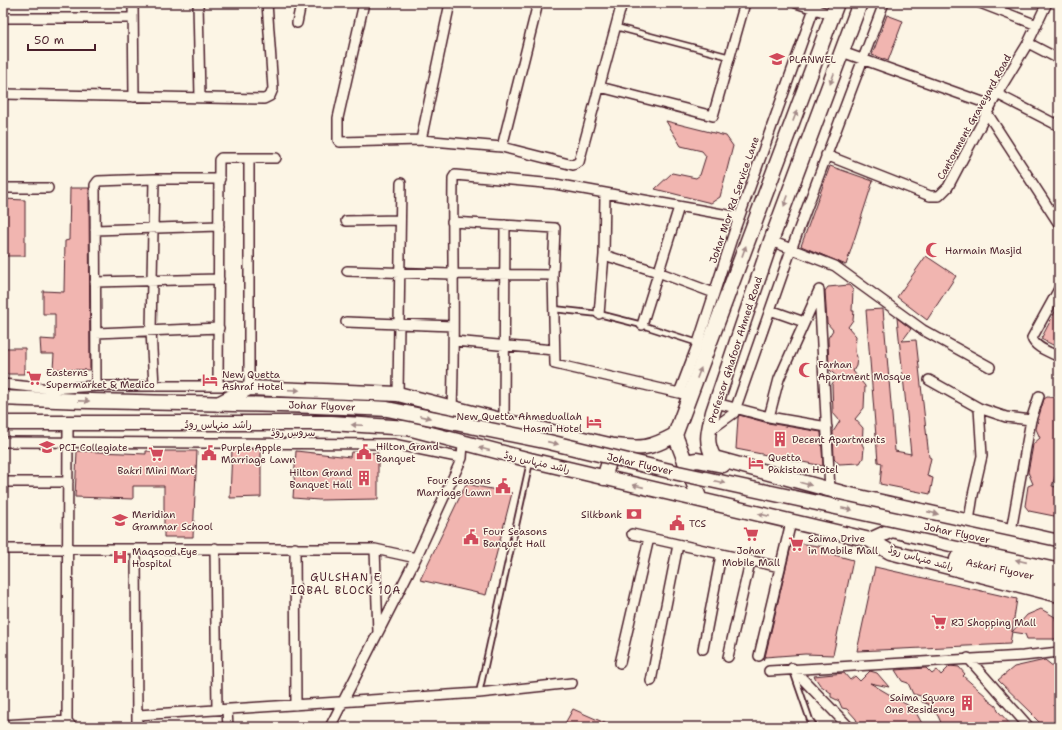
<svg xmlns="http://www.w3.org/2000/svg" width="1062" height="730" viewBox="0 0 1062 730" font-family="'Shantell Sans','Playpen Sans Arabic',sans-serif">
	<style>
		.building { fill: #f1b5b0; stroke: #4a1f2b }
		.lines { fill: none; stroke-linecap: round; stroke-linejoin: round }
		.lane-casing { stroke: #4a1f2b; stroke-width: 8 }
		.street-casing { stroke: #4a1f2b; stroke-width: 12 }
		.primary-casing { stroke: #4a1f2b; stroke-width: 17 }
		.lane { stroke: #fcf5e5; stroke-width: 4.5 }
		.street { stroke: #fcf5e5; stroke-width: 9 }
		.primary { stroke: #fcf5e5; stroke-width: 14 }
		.primary-bridge-casing { stroke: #4a1f2b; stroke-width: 17; stroke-linecap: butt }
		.primary-bridge { stroke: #fcf5e5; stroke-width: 14 }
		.oneway { fill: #a38a88 }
		.labels { text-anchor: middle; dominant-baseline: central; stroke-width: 3; stroke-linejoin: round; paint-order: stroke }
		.poi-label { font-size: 10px; fill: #4a1f2b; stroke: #fcf5e5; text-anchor: start }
		.street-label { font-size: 10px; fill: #4a1f2b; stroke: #fcf5e5 }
		.neighbourhood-label { font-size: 11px; letter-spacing: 1px; fill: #4a1f2b; stroke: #fcf5e5 }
	</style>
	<rect width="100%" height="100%" fill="#fcf5e5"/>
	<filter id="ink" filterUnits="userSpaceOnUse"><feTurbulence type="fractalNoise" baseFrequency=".025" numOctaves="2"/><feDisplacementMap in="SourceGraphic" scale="8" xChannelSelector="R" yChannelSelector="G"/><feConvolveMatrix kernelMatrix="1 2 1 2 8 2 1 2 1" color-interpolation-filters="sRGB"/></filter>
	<g filter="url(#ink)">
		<path class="building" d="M887,15L903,21L888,61L872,55Z
			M666,121L726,136L733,146L720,197L711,203L655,189L672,173L696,178L700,175L706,156L702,151L681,146Z
			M830,166L873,181L846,265L801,246Z
			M70,188H89L90,370L53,369L54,354H41L40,339L55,340V314H43V291L64,292L65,241L69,240Z
			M3,199L25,200V256H3Z
			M926,256L956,276L927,320L897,297Z
			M849,285L853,290L852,311H854L853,320L848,327L856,336L855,352L857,357L856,366L853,371L865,386L864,408L855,419L863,428L862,444L864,448L863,458L860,463L839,464L834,458L833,432L840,421L833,413L832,384L837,377L829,369L828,338L833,330L827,323L825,291L828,287Z
			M1059,304V348L1041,339Z
			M883,309L895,451L911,454L897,318L911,329L902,341L916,340L929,457L931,458L927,476L933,478L930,494L880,484L882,463L878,462L866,310Z
			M3,348H25V374H3Z
			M1047,397L1059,398V458H1056L1058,468L1052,486L1059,488V517L1029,511L1025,506L1028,486L1033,484L1028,472L1032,451L1033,444L1040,438L1036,429L1039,416L1044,399Z
			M739,415L768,423L821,432L823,466L736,449L738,418Z
			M232,449H261V497L230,498Z
			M77,451L146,454V451H197L193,537H164V486H133V499L75,497Z
			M296,451L350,457L351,452L378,453V499L319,500L293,498Z
			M466,484L512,493L486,595L420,580Z
			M792,542L825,547L824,552L853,560L833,655L805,654L765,657Z
			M875,567L1017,599L1010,644L857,651Z
			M1041,609L1055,617L1059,629L1056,639H1027L1025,634L1012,632L1027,615Z
			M1045,660L1059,671V727H1044L1032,715L1033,714L998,680L1014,667Z
			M950,666L959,667L965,674L963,676L986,696L989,701L996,706L998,711L1013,727H943L938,716L928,704L922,702L921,696L913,694L908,683L902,681L895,670L926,668L932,674L937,670L941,675Z
			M870,671L877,673L889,687L870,683L914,709L924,727H864L858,724L856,719L847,709L842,708L839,701L831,697V693L820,685L814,676L844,673L850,680L855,676L860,681Z
			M573,709L614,727H563Z"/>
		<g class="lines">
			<g class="lane-casing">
				<path id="lane" d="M616,27L730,57
					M554,309L599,314L642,325L698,343
					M793,671L810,720L815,727
					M479,693L530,462"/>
			</g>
			<g class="street-casing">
				<path id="street" d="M133,3L134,97
					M198,3L200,98
					M364,3L338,118V140L340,142L421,140L502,147L573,165L579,162L622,3
					M796,3L833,15
					M980,3L1037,25
					M3,18H133
					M297,23L301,3
					M1028,43L1059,59
					M842,52L991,105
					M600,87L713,116L745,3
					M3,94L264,99L270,96L273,89L267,3
					M997,94L1059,126
					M987,113L1059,224
					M421,140L450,3
					M502,147L538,3
					M826,155L930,196H939L948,187L997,94L1028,43L1047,3
					M154,179H220
					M3,188H48
					M346,221L400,220
					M452,222L555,228L553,275L555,364L679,393
					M95,230L219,226
					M771,241L835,266L923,330L990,367
					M604,255L658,272L714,293
					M347,271L452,274L553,275
					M95,282L219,279
					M1059,289L1032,338C1035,348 1050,352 1059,357
					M770,310L804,322
					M599,314L604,255L605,193
					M346,322L453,326
					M642,325L679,207
					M96,333L219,328
					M454,341L554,350
					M929,380L979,408
					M3,384L50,389L96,386H232L249,388V159
					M96,386L95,185L98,181L154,179L151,331L154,386
					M218,386L219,160L221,158H276
					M398,394L401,183
					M690,396L679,393L698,343L735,229L816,3
					M716,403L769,417
					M452,408C455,332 452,255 453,178L455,175L555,184L739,217
					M1031,420L1039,396
					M504,421L505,225
					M68,424L67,721L72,727
					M827,427L769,417L779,379L819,290L830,490
					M709,431L734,413L791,250L884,3
					M3,442L393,444L462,458
					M3,482H68
					M969,521L973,495L982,456L979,408L1006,417L1031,420L1011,531
					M632,534L780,567
					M215,548L217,710
					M295,548L296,705
					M3,549H375L416,558
					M375,549L378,632
					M136,550L137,727
					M703,649L721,555
					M759,656L791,522
					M728,657L750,562
					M968,658L1029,727
					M620,663L649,538
					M792,668L849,727
					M769,671L1023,656L1059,652
					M651,681L678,545
					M227,710L228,727
					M138,715L479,693L572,683
					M3,725L67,721
					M330,727L416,558L462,458L463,444"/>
			</g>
			<g class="primary-casing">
				<path id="primary" d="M860,3L771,241L713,412C709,430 704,441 714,458L846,494L1059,542
					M3,398C131,404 259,402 387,409
					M218,404L249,388L398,394L504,421L614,446C642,449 649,449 675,435
					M3,423H331L408,428L530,460L870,540L890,552L1059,595
					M685,462L697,460L723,465
					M604,478L614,446
					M700,500L675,435L837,3
					M870,540L892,530L1059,570
					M957,559L1059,582"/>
			</g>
			<use href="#lane" class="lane"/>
			<use href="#street" class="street"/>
			<use href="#primary" class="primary"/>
			<g class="primary-bridge-casing">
				<path id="primary-bridge" d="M387,409L549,442L678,473L1059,555"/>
			</g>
			<use href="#primary-bridge" class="primary-bridge"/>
		</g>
		<defs><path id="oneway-solid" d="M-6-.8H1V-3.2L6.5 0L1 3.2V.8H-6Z"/></defs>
		<g class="oneway">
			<use href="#oneway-solid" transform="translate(832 79) rotate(110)"/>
			<use href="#oneway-solid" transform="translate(795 116) rotate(-69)"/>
			<use href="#oneway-solid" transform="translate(786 201) rotate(111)"/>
			<use href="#oneway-solid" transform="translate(744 251) rotate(-70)"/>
			<use href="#oneway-solid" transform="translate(699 373) rotate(-69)"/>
			<use href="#oneway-solid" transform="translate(294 390) rotate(2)"/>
			<use href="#oneway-solid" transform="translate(84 401) rotate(1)"/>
			<use href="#oneway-solid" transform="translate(425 417) rotate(12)"/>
			<use href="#oneway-solid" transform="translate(357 425) rotate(-177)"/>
			<use href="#oneway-solid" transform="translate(553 443) rotate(13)"/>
			<use href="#oneway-solid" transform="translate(484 449) rotate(-166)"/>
			<use href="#oneway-solid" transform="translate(720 482) rotate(12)"/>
			<use href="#oneway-solid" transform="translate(806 484) rotate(15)"/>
			<use href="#oneway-solid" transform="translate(638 486) rotate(-167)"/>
			<use href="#oneway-solid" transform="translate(847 509) rotate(12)"/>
			<use href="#oneway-solid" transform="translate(933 513) rotate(13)"/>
			<use href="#oneway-solid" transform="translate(764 515) rotate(-167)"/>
			<use href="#oneway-solid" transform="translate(1021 561) rotate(-167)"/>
		</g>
	</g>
	<defs>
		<g id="university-bare" transform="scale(1.2)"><path d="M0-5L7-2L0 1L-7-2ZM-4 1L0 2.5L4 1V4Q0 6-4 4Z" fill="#d1495b" stroke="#fcf5e5" stroke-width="2.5" paint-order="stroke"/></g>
		<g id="mosque-bare" transform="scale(1.2)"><path d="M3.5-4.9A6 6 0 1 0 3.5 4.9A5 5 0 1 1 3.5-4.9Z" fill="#d1495b" stroke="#fcf5e5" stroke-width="2.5" paint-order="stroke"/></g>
		<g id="supermarket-bare" transform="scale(1.2)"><path d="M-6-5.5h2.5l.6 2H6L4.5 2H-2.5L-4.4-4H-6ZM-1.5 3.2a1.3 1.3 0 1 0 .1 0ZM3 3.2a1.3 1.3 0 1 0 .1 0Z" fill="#d1495b" stroke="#fcf5e5" stroke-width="2.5" paint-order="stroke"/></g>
		<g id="hotel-bare" transform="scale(1.2)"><path d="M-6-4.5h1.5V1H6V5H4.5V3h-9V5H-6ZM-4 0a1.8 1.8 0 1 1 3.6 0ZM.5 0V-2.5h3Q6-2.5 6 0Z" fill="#d1495b" stroke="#fcf5e5" stroke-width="2.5" paint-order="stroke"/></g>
		<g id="building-bare" transform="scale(1.2)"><path d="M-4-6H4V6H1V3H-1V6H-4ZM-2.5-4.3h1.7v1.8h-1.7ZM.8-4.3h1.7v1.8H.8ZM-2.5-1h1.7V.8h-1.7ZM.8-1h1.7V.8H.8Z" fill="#d1495b" stroke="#fcf5e5" stroke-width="2.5" paint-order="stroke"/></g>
		<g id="civic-bare" transform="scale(1.2)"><path d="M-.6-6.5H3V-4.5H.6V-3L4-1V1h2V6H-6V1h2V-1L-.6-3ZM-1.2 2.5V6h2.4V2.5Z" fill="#d1495b" stroke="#fcf5e5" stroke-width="2.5" paint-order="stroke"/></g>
		<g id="bank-bare" transform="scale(1.2)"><path d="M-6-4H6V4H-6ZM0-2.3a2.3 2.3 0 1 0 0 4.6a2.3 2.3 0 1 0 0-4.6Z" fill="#d1495b" stroke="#fcf5e5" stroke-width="2.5" paint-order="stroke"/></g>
		<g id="school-bare" transform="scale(1.2)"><path d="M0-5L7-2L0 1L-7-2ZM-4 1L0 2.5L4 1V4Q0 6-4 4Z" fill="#d1495b" stroke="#fcf5e5" stroke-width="2.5" paint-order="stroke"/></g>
		<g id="hospital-bare" transform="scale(1.2)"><path d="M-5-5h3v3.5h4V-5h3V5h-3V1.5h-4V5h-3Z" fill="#d1495b" stroke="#fcf5e5" stroke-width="2.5" paint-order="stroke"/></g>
	</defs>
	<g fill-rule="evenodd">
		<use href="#university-bare" x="777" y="59"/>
		<use href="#mosque-bare" x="933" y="250"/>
		<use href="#mosque-bare" x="806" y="370"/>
		<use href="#supermarket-bare" x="34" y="378"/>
		<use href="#hotel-bare" x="210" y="380"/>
		<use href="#hotel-bare" x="594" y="422"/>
		<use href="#building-bare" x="780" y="439"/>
		<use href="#university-bare" x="47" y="447"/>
		<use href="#civic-bare" x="364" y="452"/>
		<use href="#civic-bare" x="209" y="453"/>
		<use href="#supermarket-bare" x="156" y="454"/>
		<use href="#hotel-bare" x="756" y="463"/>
		<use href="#building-bare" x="364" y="478"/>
		<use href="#civic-bare" x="503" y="486"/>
		<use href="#bank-bare" x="634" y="514"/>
		<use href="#school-bare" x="120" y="520"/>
		<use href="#civic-bare" x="677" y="523"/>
		<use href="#supermarket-bare" x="751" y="534"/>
		<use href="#civic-bare" x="471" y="537"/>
		<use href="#supermarket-bare" x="796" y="544"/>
		<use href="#hospital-bare" x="120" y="557"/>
		<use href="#supermarket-bare" x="939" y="622"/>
		<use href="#building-bare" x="967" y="703"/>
	</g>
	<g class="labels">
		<g class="poi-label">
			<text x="789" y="59">PLANWEL</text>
			<text x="945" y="250">Harmain Masjid</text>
			<text x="818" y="364">Farhan<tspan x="818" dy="12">Apartment Mosque</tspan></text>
			<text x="46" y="372">Easterns<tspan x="46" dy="12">Supermarket &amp; Medico</tspan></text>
			<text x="222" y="374">New Quetta<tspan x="222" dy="12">Ashraf Hotel</tspan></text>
			<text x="582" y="416" text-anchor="end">New Quetta Ahmeduallah<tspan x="582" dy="12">Hasmi Hotel</tspan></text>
			<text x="792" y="439">Decent Apartments</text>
			<text x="376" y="446">Hilton Grand<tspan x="376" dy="12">Banquet</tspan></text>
			<text x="59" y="447">PCI Collegiate</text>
			<text x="221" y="447">Purple Apple<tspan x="221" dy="12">Marriage Lawn</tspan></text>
			<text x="768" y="457">Quetta<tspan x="768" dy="12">Pakistan Hotel</tspan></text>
			<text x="156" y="470" text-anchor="middle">Bakri Mini Mart</text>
			<text x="352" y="472" text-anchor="end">Hilton Grand<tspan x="352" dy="12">Banquet Hall</tspan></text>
			<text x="491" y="480" text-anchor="end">Four Seasons<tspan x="491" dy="12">Marriage Lawn</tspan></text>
			<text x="132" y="514">Meridian<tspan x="132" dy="12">Grammar School</tspan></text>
			<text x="622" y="514" text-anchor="end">Silkbank</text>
			<text x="689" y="523">TCS</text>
			<text x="483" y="531">Four Seasons<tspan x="483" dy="12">Banquet Hall</tspan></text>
			<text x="808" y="538">Saima Drive<tspan x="808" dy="12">in Mobile Mall</tspan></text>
			<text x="751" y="550" text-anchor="middle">Johar<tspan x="751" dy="12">Mobile Mall</tspan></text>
			<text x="132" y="551">Maqsood Eye<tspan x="132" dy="12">Hospital</tspan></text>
			<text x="951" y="622">RJ Shopping Mall</text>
			<text x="955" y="697" text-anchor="end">Saima Square<tspan x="955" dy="12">One Residency</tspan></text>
		</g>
		<g class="street-label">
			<text transform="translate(974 117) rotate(-61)">Cantonment Graveyard Road</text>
			<text transform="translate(734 200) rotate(-71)">Johar Mor Rd Service Lane</text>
			<text transform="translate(735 350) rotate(-72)">Professor Ghafoor Ahmed Road</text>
			<text transform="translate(322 406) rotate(2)">Johar Flyover</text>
			<text x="218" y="424">راشد منہاس روڈ</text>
			<text x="293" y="432">سروس روڈ</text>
			<text transform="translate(537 462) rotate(13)">راشد منہاس روڈ</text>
			<text transform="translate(640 464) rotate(13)">Johar Flyover</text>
			<text transform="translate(957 533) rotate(12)">Johar Flyover</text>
			<text transform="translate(921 558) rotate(16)">راشد منہاس روڈ</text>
			<text transform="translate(1000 569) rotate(12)">Askari Flyover</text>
		</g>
		<g class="neighbourhood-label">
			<text x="346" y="577">GULSHAN E<tspan x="346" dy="13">IQBAL BLOCK 10A</tspan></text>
		</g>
	</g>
	<rect width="1062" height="730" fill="none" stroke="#fcf5e5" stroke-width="16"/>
	<rect x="8" y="8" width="1046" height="714" fill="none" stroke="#4a1f2b" stroke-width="1.5" filter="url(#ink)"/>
	<path d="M28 44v6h67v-6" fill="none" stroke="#4a1f2b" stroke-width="2"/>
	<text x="34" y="44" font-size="12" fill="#4a1f2b" stroke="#fcf5e5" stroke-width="3" paint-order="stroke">50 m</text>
</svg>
